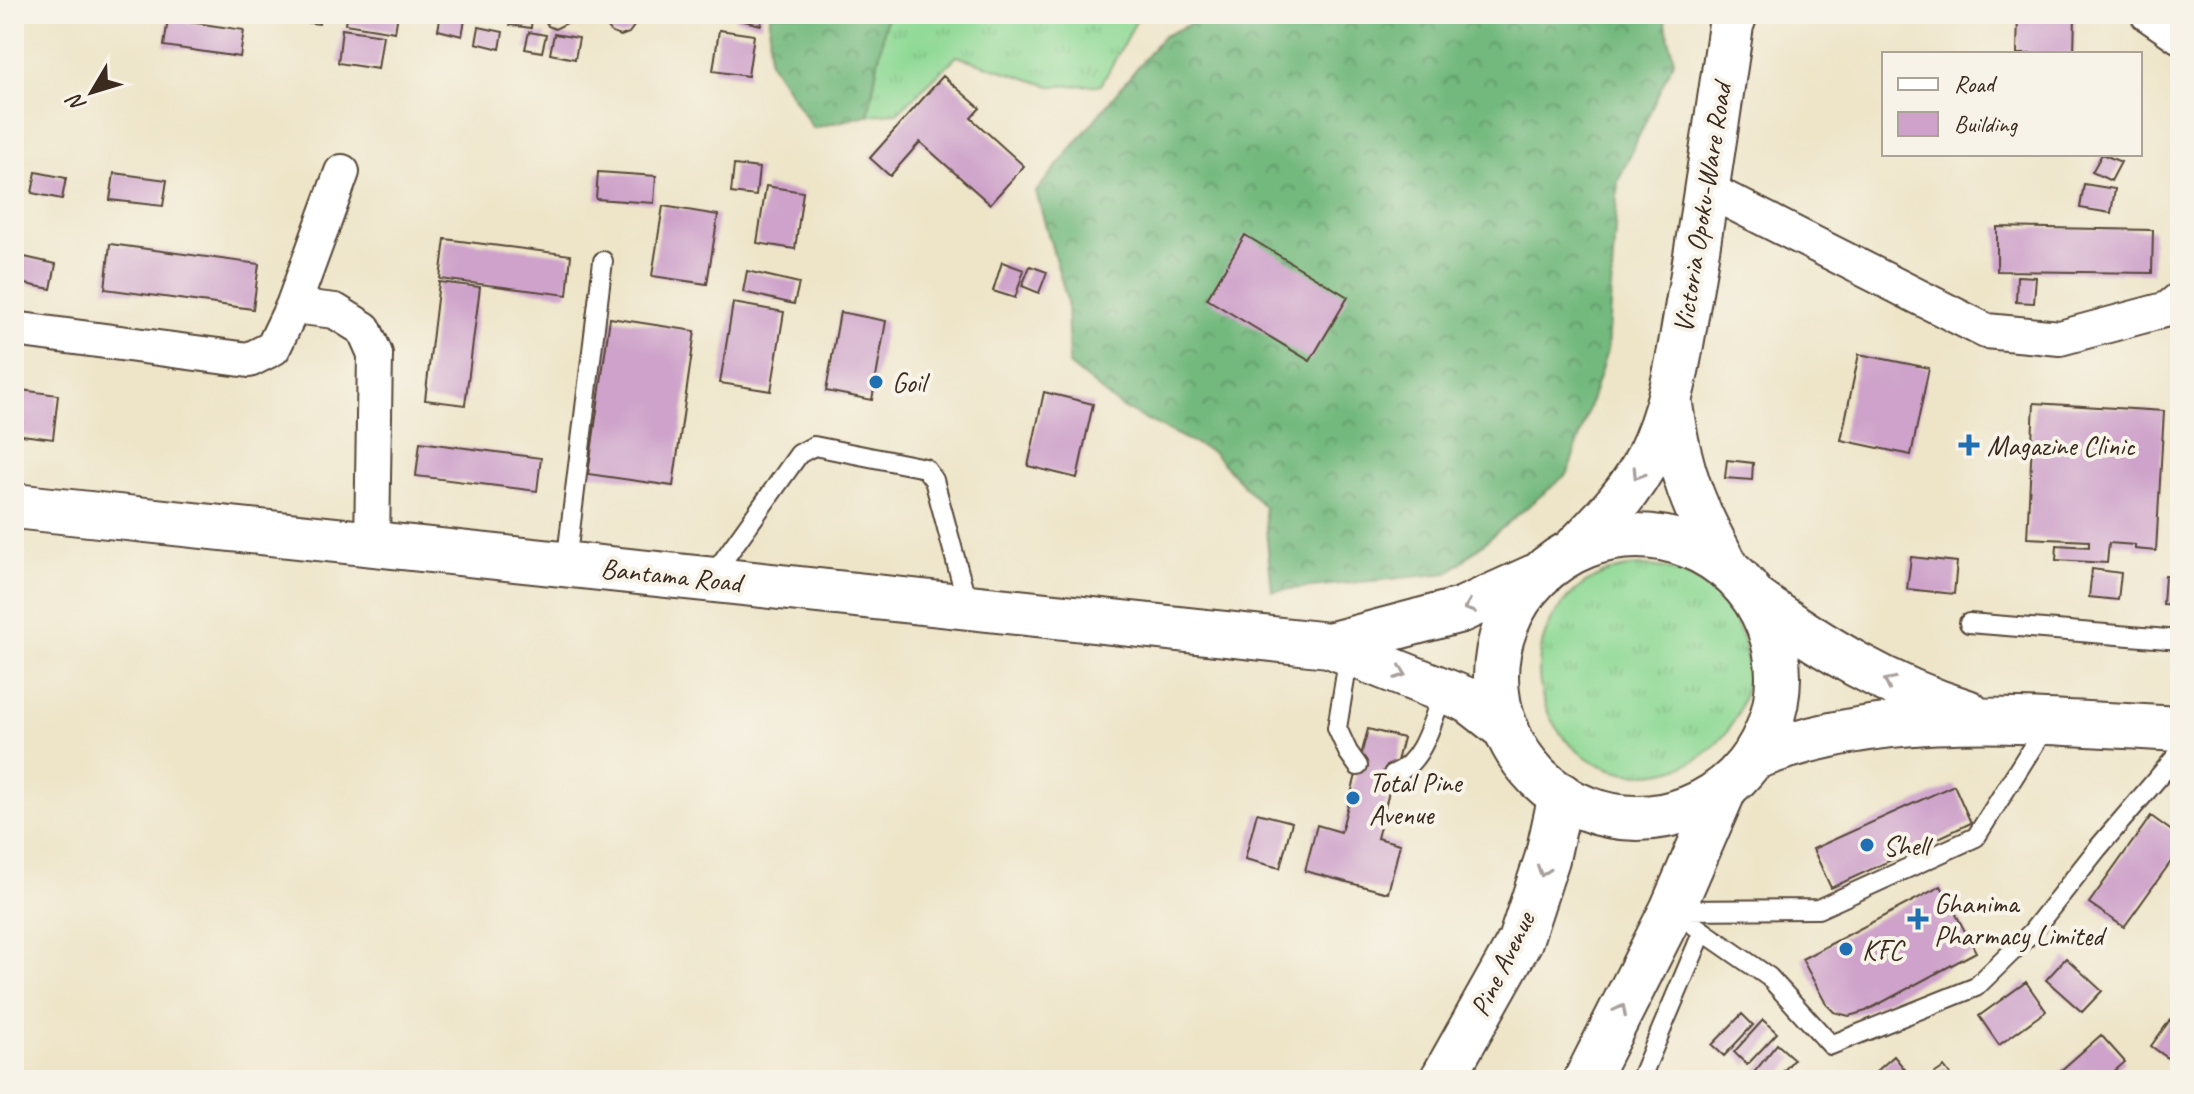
<svg xmlns="http://www.w3.org/2000/svg" width="2194" height="1094" viewBox="0 0 2194 1094" font-family="Caveat,sans-serif">
	<style>
		.grass { fill: url(#grass-tufts); stroke: #65825a; stroke-width: 2 }
		.forest { fill: url(#forest-crowns); stroke: #57724e; stroke-width: 2 }
		.building { fill: #cea2ca }
		.lines { fill: none; stroke-linecap: round; stroke-linejoin: round }
		.service-casing { stroke: #564638; stroke-width: 22 }
		.minor-casing { stroke: #564638; stroke-width: 38 }
		.secondary-casing { stroke: #564638; stroke-width: 48 }
		.primary-casing { stroke: #564638; stroke-width: 48 }
		.service { stroke: #fff; stroke-width: 18 }
		.minor { stroke: #fff; stroke-width: 34 }
		.secondary { stroke: #fff; stroke-width: 44 }
		.primary { stroke: #fff; stroke-width: 44 }
		.oneway { stroke: #a79f9a }
		.poi-dot { fill: #1f6fb2; stroke: #f7f3e8; stroke-width: 3 }
		.labels { text-anchor: middle; dominant-baseline: central; stroke-width: 8; stroke-linejoin: round; paint-order: stroke }
		.street-label { font-size: 28px; fill: #3b2a1e; stroke: #f7f3e8 }
		.poi-label { font-size: 28px; fill: #3b2a1e; stroke: #f7f3e8; text-anchor: start }
	</style>
	<defs>
		<pattern id="grass-tufts" width="24" height="20" patternUnits="userSpaceOnUse" patternTransform="scale(2)"><rect width="24" height="20" fill="#8fd995"/><path d="M3 7l-1-3M5 7V3M7 7l1-3M15 17l-1-3M17 17v-4M19 17l1-3" fill="none" stroke="#7cba80"/></pattern>
		<pattern id="forest-crowns" width="20" height="18" patternUnits="userSpaceOnUse" patternTransform="scale(2)"><rect width="20" height="18" fill="#73b97e"/><path d="M2 6a3 3 0 1 1 6 0M12 15a3 3 0 1 1 6 0" fill="none" stroke="#609767"/></pattern>
	</defs>
	<rect width="100%" height="100%" fill="#f7f3e8"/>
	<filter id="ink" filterUnits="userSpaceOnUse"><feTurbulence type="fractalNoise" baseFrequency=".0125" numOctaves="2"/><feDisplacementMap in="SourceGraphic" scale="16" xChannelSelector="R" yChannelSelector="G"/><feConvolveMatrix kernelMatrix="1 2 1 2 8 2 1 2 1" color-interpolation-filters="sRGB"/></filter>
	<filter id="wash" filterUnits="userSpaceOnUse"><feTurbulence type="fractalNoise" baseFrequency=".006" numOctaves="4" result="noise"/><feDisplacementMap in="SourceGraphic" scale="32" xChannelSelector="R" yChannelSelector="G"/><feGaussianBlur stdDeviation="1.8" result="paint"/><feColorMatrix in="noise" values="0 0 0 0 0 0 0 0 0 0 0 0 0 0 0 0 0 1.4 0 .05"/><feComposite in="paint" operator="in"/></filter>
	<g filter="url(#wash)">
		<rect width="100%" height="100%" fill="#eee5c9"/>
		<path class="grass" d="M887,14H1140L1101,85L1050,86L957,56L897,113L868,115Z
			M1539 670a104 104 0 1 1 208 0a104 104 0 1 1-208 0Z"/>
		<path class="forest" d="M770,14H887L868,115L813,128L769,61Z
			M1211,14L1664,16L1674,60L1618,181L1607,351L1568,473L1448,573L1272,591L1264,507L1212,452L1121,407L1069,365L1067,300L1036,192L1162,37Z"/>
		<g id="blocks">
			<path class="building" d="M288,14H320L319,24L287,20Z
				M347,14H398L395,32L345,24Z
				M441,14H466L462,36L438,30Z
				M512,14H532L531,28L510,25Z
				M542,14H572L569,22L555,29L548,26Z
				M609,14H631L634,26L629,33L621,36L612,33L607,27Z
				M736,14H763L761,25L735,19Z
				M2018,14H2075L2074,54H2017Z
				M168,19L244,30L240,57L164,46Z
				M479,27L503,32L500,49L476,43Z
				M342,29L383,35L378,69L338,63Z
				M719,30L754,35L748,76L713,71Z
				M529,32L546,35L542,52L525,49Z
				M554,34L579,38L575,59L550,54Z
				M943,76L980,108L971,118L1024,166L990,204L920,142L890,176L870,158Z
				M2102,154L2121,162L2111,181L2092,172Z
				M734,165L759,168L756,196L731,193Z
				M36,172L66,178L62,199L32,193Z
				M598,172L656,176L654,203L596,199Z
				M114,173L167,180L163,206L110,200Z
				M2084,184L2115,189L2111,213L2080,208Z
				M766,186L803,192L795,249L757,243Z
				M663,206L718,215L707,284L652,276Z
				M1997,227L2153,230L2152,273L1997,271Z
				M1245,235L1348,297L1310,361L1207,299Z
				M445,239L571,255L567,295L440,279Z
				M110,244L259,264L253,309L105,289Z
				M20,256L56,264L51,289L15,282Z
				M1002,262L1024,270L1015,298L993,291Z
				M1030,266L1047,272L1039,293L1022,286Z
				M747,271L799,283L794,304L743,292Z
				M2017,276L2036,277L2034,303L2016,302Z
				M439,282L480,287L465,405L425,400Z
				M733,303L784,312L771,391L720,383Z
				M840,312L886,321L872,400L826,391Z
				M610,318L695,331L673,486L588,474Z
				M1859,354L1929,368L1911,455L1841,440Z
				M14,389L58,395L53,439L14,434Z
				M1044,392L1093,404L1077,478L1028,466Z
				M2034,403L2164,411L2156,551L2135,549V545L2109,543L2107,563L2056,560L2057,545L2089,547V541L2027,538Z
				M420,442L541,458L537,491L416,476Z
				M1727,460L1753,463L1752,480L1725,478Z
				M1911,557L1957,562L1954,594L1907,589Z
				M2092,569L2121,573L2118,600L2089,597Z
				M2165,575L2180,576V605L2163,604Z
				M1368,729L1403,738L1377,838L1400,844L1388,893L1305,871L1317,825L1341,832Z
				M1954,785L1971,823L1831,888L1813,849Z
				M1257,813L1292,822L1280,868L1245,859Z
				M2151,816L2180,837V849L2124,927L2089,903Z
				M1941,886L1976,952L1866,1011L1849,1016L1834,1012L1826,1004L1802,959Z
				M2066,958L2102,991L2082,1012L2046,980Z
				M2026,982L2046,1011L1999,1045L1979,1016Z
				M1742,1014L1753,1025L1724,1056L1712,1045Z
				M1763,1020L1777,1033L1747,1065L1734,1052Z
				M2170,1020L2180,1027V1050L2172,1061L2151,1046Z
				M2101,1035L2125,1062L2104,1080H2050Z
				M1777,1044L1794,1059L1776,1080H1756L1751,1076Z
				M1894,1056L1912,1078L1909,1080H1871L1869,1078Z
				M1944,1067L1954,1080H1929L1928,1078Z"/>
		</g>
	</g>
	<g filter="url(#ink)">
		<use href="#blocks" fill-opacity="0" stroke="#564638" stroke-width="2"/>
		<g class="lines">
			<g class="service-casing">
				<path id="service" d="M566,564L603,261
					M710,579L799,454L814,446L925,468L934,480L968,606
					M1969,623L2180,640
					M1349,655L1337,728L1348,752L1358,766
					M1393,774C1424,764 1433,717 1444,689
					M1672,910L1769,977L1831,1045L1976,987L2031,933L2098,848L2180,752
					M1674,910L1818,909L1976,837L2047,724
					M1640,1080L1703,931"/>
			</g>
			<g class="minor-casing">
				<path id="minor" d="M2148,14L2180,36
					M1708,190L1986,331L2060,338L2168,309L2180,299
					M293,306L335,311L364,329L375,354L372,543
					M14,329L249,360L273,348L293,306L342,172"/>
			</g>
			<g class="secondary-casing">
				<path id="secondary" d="M1670,405C1679,472 1695,511 1728,569
					M14,506L1329,645L1470,701L1507,730
					M1496 677a141 141 0 1 1 282 0a141 141 0 1 1-282 0Z
					M1576,548C1603,520 1631,492 1648,457C1674,405 1680,348 1690,292C1705,203 1718,114 1731,25L1735,14
					M1755,599C1821,647 1889,688 1967,712
					M1329,645L1461,610L1534,577
					M1753,758C1892,704 2034,722 2180,729"/>
			</g>
			<g class="primary-casing">
				<path id="primary" d="M1442,1080L1520,941L1547,859L1561,795
					M1586,1080L1672,910L1724,790"/>
			</g>
			<use href="#service" class="service"/>
			<use href="#minor" class="minor"/>
			<use href="#secondary" class="secondary"/>
			<use href="#primary" class="primary"/>
		</g>
		<defs><path id="oneway-chevron" d="M-2-3.5L2.5 0L-2 3.5" fill="none" stroke-width="1.6" stroke-linecap="round" stroke-linejoin="round" transform="scale(2)"/></defs>
		<g class="oneway">
			<use href="#oneway-chevron" transform="translate(1638 474) rotate(122)"/>
			<use href="#oneway-chevron" transform="translate(1469 607) rotate(159)"/>
			<use href="#oneway-chevron" transform="translate(1401 673) rotate(20)"/>
			<use href="#oneway-chevron" transform="translate(1889 682) rotate(-154)"/>
			<use href="#oneway-chevron" transform="translate(1543 871) rotate(108)"/>
			<use href="#oneway-chevron" transform="translate(1621 1010) rotate(-63)"/>
		</g>
	</g>
	<g class="poi-dot">
		<circle cx="876" cy="382" r="8"/>
		<path d="M1965 433h8v8h8v8h-8v8h-8v-8h-8v-8h8z"/>
		<circle cx="1353" cy="798" r="8"/>
		<circle cx="1867" cy="845" r="8"/>
		<path d="M1914 907h8v8h8v8h-8v8h-8v-8h-8v-8h8z"/>
		<circle cx="1846" cy="949" r="8"/>
	</g>
	<g class="labels">
		<g class="street-label">
			<text transform="translate(1702 208) rotate(-81)">Victoria Opoku-Ware Road</text>
			<text transform="translate(671 575) rotate(6)">Bantama Road</text>
			<text transform="translate(1502 964) rotate(-64)">Pine Avenue</text>
		</g>
		<g class="poi-label">
			<text x="892" y="382">Goil</text>
			<text x="1987" y="445">Magazine Clinic</text>
			<text x="1369" y="782">Total Pine<tspan x="1369" dy="32">Avenue</tspan></text>
			<text x="1883" y="845">Shell</text>
			<text x="1934" y="903">Ghanima<tspan x="1934" dy="32">Pharmacy Limited</tspan></text>
			<text x="1862" y="949">KFC</text>
		</g>
	</g>
	<rect width="2194" height="1094" fill="none" stroke="#f7f3e8" stroke-width="48"/>
	<rect x="1882" y="52" width="260" height="104" fill="#f7f3e8" stroke="#aca397" stroke-width="2"/>
	<rect x="1898" y="78" width="40" height="12" fill="#ffffff" stroke="#aca397" stroke-width="2"/>
	<text x="1954" y="92" font-size="24" fill="#3b2a1e">Road</text>
	<rect x="1898" y="112" width="40" height="24" fill="#cea2ca" stroke="#aca397" stroke-width="2"/>
	<text x="1954" y="132" font-size="24" fill="#3b2a1e">Building</text>
	<g transform="translate(92 92) rotate(232)" stroke="#f7f3e8" stroke-width="6" paint-order="stroke">
	<path d="M0-6L14 30L0 20L-14 30Z" fill="#3b2a1e"/>
	<text y="-12" font-size="22" font-weight="bold" text-anchor="middle" fill="#3b2a1e">N</text>
	</g>
</svg>
